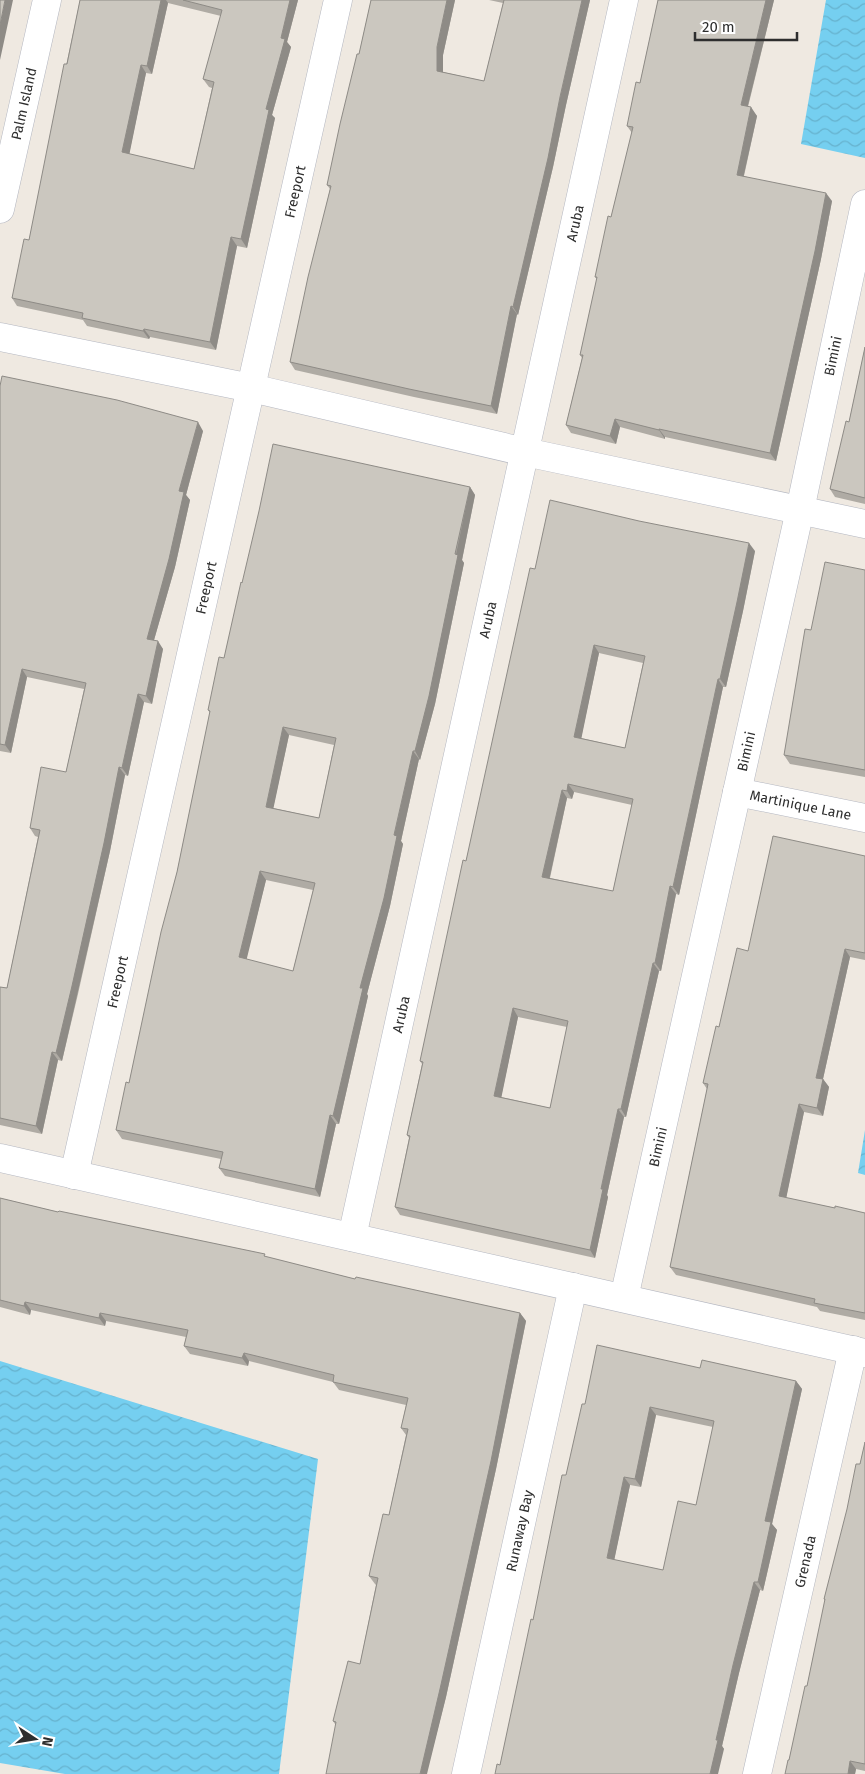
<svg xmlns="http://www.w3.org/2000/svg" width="865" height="1774" viewBox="0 0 865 1774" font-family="'Fira Sans',sans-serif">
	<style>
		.water { fill: url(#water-waves) }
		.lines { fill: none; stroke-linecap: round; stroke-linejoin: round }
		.minor-casing { stroke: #b4b7c1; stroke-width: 29 }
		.minor { stroke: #fff; stroke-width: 28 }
		.wall { fill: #afaba4; fill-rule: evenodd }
		.shaded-wall { fill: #8e8b86 }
		.building { fill: #cbc7bf; stroke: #8e8b86; fill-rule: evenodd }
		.labels { text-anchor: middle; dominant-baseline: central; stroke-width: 4; stroke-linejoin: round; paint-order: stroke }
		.street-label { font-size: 14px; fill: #2e2e2e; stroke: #fff }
	</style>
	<defs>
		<pattern id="water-waves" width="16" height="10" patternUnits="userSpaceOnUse" patternTransform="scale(1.25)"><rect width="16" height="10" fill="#75cff0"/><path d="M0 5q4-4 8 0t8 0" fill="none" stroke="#66b2ce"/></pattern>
	</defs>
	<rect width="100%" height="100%" fill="#efe9e1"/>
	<path class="water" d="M826,0H865V158L801,144Z
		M865,1130V1175L858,1173Z
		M0,1361L318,1459L279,1774H65L0,1763Z"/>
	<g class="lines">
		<g class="minor-casing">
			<g id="minor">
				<path id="s1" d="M0,209L47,0"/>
				<path d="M0,337L251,388L525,452L865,524"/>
				<path id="s2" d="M737,792L865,818"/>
				<path d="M0,1158L865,1353"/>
				<path id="s3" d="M74,1175L338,0"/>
				<path id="s4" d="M352,1237L624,0"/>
				<path id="s5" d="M624,1298L800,510L865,204"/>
				<path id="s6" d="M466,1774L573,1287"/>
				<path id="s7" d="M757,1774L853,1350"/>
			</g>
		</g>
		<use href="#minor" class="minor"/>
	</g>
	<path class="wall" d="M80,0H298L287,42L291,47L272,115L275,118L247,248L237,246L216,350L150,337L149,339L87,326L83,320L17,306L12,298L29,240ZM168,3L221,16L203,79L209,87L212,88L194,169L129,154L146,73L152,74Z
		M371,0H455L443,55V72L484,81L503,3L489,0H590L566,105L553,167L518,315L517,314L497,414L414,397L295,370L290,362L330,189L327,185L359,54Z
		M658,0H774L748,107L757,116L744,176L832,201L821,259L776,461L665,437V439L620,427L616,444L571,433L566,425L582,358L580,355L597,279L595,277L611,217L632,133L627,126L640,83Z
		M865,347V504L835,497L830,489L849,422Z
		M0,386L203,431L186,495L190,500L175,567L154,640L163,649L152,704L144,702L128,776L125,775L110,851L78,994L62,1061L58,1060L42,1134L0,1125V987L7,988L38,837L35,836L30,828L66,772L84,689L27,677L11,753L0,751Z
		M470,487L475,495L462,560L464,563L435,704L420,760L419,759L401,841L403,844L390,906L367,994L368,996L339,1124H336L320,1197L225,1176L219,1168L221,1159L122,1139L116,1130L129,1083L177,872L210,713L208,710L224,658L242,583ZM289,735L334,745L319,818L273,808ZM266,880L313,890L293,971L246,959Z
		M755,551L743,611L726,687H723L679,895L676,894L661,971H659L626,1117H624L607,1195L608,1197L595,1258L400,1215L395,1207L409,1138L407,1135L422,1064L420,1061L466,861L535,569ZM599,653L643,663L625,748L581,738ZM574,792L632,805L613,891L550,878L567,798L572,799ZM518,1017L567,1027L550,1108L501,1097Z
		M865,570V777L790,764L784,755L811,630Z
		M865,856V960L850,957L823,1079L829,1087L823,1116L804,1112L786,1198L835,1208L865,1213V1320L820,1311L817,1307L676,1275L670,1267L707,1089L703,1083L719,1027L748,951Z
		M0,1198L58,1212L266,1257L355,1279L520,1313L526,1321L496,1469L446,1697L428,1767L335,1724L333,1721L360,1664L376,1585L375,1584L369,1576L389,1515L406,1435L401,1428L406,1405L339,1390L333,1382L249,1361L248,1366L190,1354L184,1346L186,1337L106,1321L105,1326L31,1310L30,1315L0,1307Z
		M700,1368L796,1381L802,1389L772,1524L777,1530L763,1591L760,1590L739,1673L722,1746L724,1749L500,1765L566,1475L585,1404ZM656,1415L713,1427L696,1505L663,1570L614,1560L630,1485L641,1487Z
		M865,1442V1771L856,1769L855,1774H785L789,1760L807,1686L825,1601L824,1599L860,1464Z"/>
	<path class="shaded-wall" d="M5,0H13L0,60V25Z
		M161,0H166L168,3L152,74L147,66Z
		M290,0H298L287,42L291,47L272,115L275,118L247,248L241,239L266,109L281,38Z
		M447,0H455L443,55V79L437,71V47Z
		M582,0H590L566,105L553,167L518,315L513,307Z
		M766,0H774L746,113L741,105Z
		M141,65L146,73L128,161L122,152Z
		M751,107L757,116L742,183L737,175Z
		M826,193L832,201L821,259L776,461L770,453Z
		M231,237L237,246L216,350L210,342Z
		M511,306L517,314L497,414L491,406Z
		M144,329L150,337L149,339L143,331Z
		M615,419L620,427L616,444L610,436Z
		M198,422L203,431L186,495L190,500L175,567L152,647L147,639L179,491Z
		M659,429L665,437V439L659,430Z
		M470,487L475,495L462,560L464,563L435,704L420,760L415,751Z
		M749,543L755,551L743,611L726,687L720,679Z
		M158,641L163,649L152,704L146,696Z
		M594,645L599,653L580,745L574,737Z
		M22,669L27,677L11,753L5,745Z
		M718,679L723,687L679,895L673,887Z
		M138,694L144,702L128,776L122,768Z
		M283,727L289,735L272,815L266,807Z
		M413,751L419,759L401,841L403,844L390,906L367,994L368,996L339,1124L333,1116L360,988Z
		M119,767L125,775L110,851L62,1061L56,1053Z
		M568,784L574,792L572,799L567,791Z
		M562,790L567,798L548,885L542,877Z
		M260,871L266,880L245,966L239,957Z
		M670,886L676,894L661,971L655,963Z
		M845,949L850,957L823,1079L829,1087L823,1116L817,1108L816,1078Z
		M653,963L659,971L626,1117L621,1109Z
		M513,1008L518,1017L500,1104L494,1096Z
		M52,1052L58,1060L42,1134L36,1126Z
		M799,1104L804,1112L785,1204L779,1196Z
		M618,1109L624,1117L607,1195L608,1197L595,1258L590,1250L601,1189Z
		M330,1115L336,1124L320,1197L315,1189Z
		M25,1302L31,1310L30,1315L24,1306Z
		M100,1313L106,1321L105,1326L99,1318Z
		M520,1313L526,1321L496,1469L446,1697L427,1774H420Z
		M244,1353L249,1361L248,1366L242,1358Z
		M796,1381L802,1389L772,1524L777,1530L763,1591L758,1582L765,1521Z
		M650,1407L656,1415L641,1487L635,1479Z
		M624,1477L630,1485L613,1566L607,1558Z
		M754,1582L760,1590L739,1673L722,1746L724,1749L718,1774H710L716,1740L733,1665Z
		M850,1761L856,1769L855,1774H848Z"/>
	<path class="building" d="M0,0H5L0,25Z
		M80,0H161L147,66L141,65L122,152L194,169L214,82L203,79L222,10L183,0H290L281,38L285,39L266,109L269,110L241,239L231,237L210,342L144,329L143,331L82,318L83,313L12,298L24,239L29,240L64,64H67Z
		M371,0H447L437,47V71L484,81L504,0H582L560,97L548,158L513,307L511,306L491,406L409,389L290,362L308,277L331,186L327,185L340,124L357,54H359Z
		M658,0H766L741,105L751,107L737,175L826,193L815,251L770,453L659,429V430L615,419L610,436L566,425L583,355H580L597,277H595L608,216L611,217L633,127L627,126L636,82L640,83Z
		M865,347V498L830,489L846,421L849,422Z
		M2,376L117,400L198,422L179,491L184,492L169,559L147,639L158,641L146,696L138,694L122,768L119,767L104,843L72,986L56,1053L52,1052L36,1126L0,1118V987L7,988L40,830L30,828L41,767L66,772L86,683L22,669L5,745L0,744V386Z
		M273,444L470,487L455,554L458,555L429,696L415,751H413L394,835L397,836L384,898L360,988H363L333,1116L330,1115L315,1189L219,1168L223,1152L116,1130L126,1082L129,1083L161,932L177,872L210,711L208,710L219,657L224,658L241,582L242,583L259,511ZM283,727L336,738L319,818L266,807ZM260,871L315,883L293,971L239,957Z
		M550,500L639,521L749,543L737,602L720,679H718L673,887L670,886L655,963H653L621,1109H618L601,1189H603L590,1250L395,1207L410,1136L407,1135L423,1062L420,1061L463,860L466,861L530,568L535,569ZM594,645L645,656L625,748L574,737ZM568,784L633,799L613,891L542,877L562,790L567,791ZM513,1008L568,1021L550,1108L494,1096Z
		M825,562L865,570V770L784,755L805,629L811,630Z
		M773,836L865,856V953L845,949L816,1078L823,1079L817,1108L799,1104L779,1196L835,1208V1206L865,1213V1313L814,1303L815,1299L670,1267L708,1084L703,1083L716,1026L719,1027L737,948L748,951Z
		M0,1198L58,1212L59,1211L265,1254L264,1256L355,1279L356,1277L520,1313L491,1461L440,1689L420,1774H326L336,1722L333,1721L348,1661L360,1664L378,1578L369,1576L383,1514L389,1515L408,1429L401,1428L408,1398L333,1382L334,1375L244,1353L242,1358L184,1346L188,1330L100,1313L99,1318L25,1302L24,1306L0,1300Z
		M597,1345L700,1368L702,1360L796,1381L765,1521L771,1522L758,1582H754L733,1665L716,1740H718L710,1774H495L497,1764L500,1765L531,1619L533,1620L562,1475H566L582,1404H585ZM650,1407L714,1421L696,1505L678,1501L663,1570L607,1558L624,1477L635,1479Z
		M865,1442V1764L850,1761L848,1774H785L788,1760H789L805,1686H807L825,1599H824L847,1509L856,1464H860Z"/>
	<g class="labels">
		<g class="street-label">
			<text stroke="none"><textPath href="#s1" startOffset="108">Palm Island</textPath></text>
			<text stroke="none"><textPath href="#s3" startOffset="1008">Freeport</textPath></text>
			<text stroke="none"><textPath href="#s4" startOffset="1038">Aruba</textPath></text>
			<text stroke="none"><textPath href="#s5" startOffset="965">Bimini</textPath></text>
			<text stroke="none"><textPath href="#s3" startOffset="602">Freeport</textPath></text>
			<text stroke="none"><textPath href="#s4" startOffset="632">Aruba</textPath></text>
			<text stroke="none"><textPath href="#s5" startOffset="560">Bimini</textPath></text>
			<text stroke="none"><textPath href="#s2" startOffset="65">Martinique Lane</textPath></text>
			<text stroke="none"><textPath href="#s3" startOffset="198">Freeport</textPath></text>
			<text stroke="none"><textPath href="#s4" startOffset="228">Aruba</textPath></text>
			<text stroke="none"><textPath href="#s5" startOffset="155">Bimini</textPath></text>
			<text stroke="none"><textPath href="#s6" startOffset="249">Runaway Bay</textPath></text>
			<text stroke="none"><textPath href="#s7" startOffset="218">Grenada</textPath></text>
		</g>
	</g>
	<g transform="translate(35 1739) rotate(102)" stroke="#ffffff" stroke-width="4" paint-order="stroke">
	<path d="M0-4L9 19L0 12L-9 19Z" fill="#2e2e2e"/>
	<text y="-8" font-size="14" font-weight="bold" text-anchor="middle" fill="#2e2e2e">N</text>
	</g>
	<path d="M695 32v8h102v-8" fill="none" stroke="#2e2e2e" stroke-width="2.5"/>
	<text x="702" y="32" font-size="15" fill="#2e2e2e" stroke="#ffffff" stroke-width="4" paint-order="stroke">20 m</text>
</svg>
